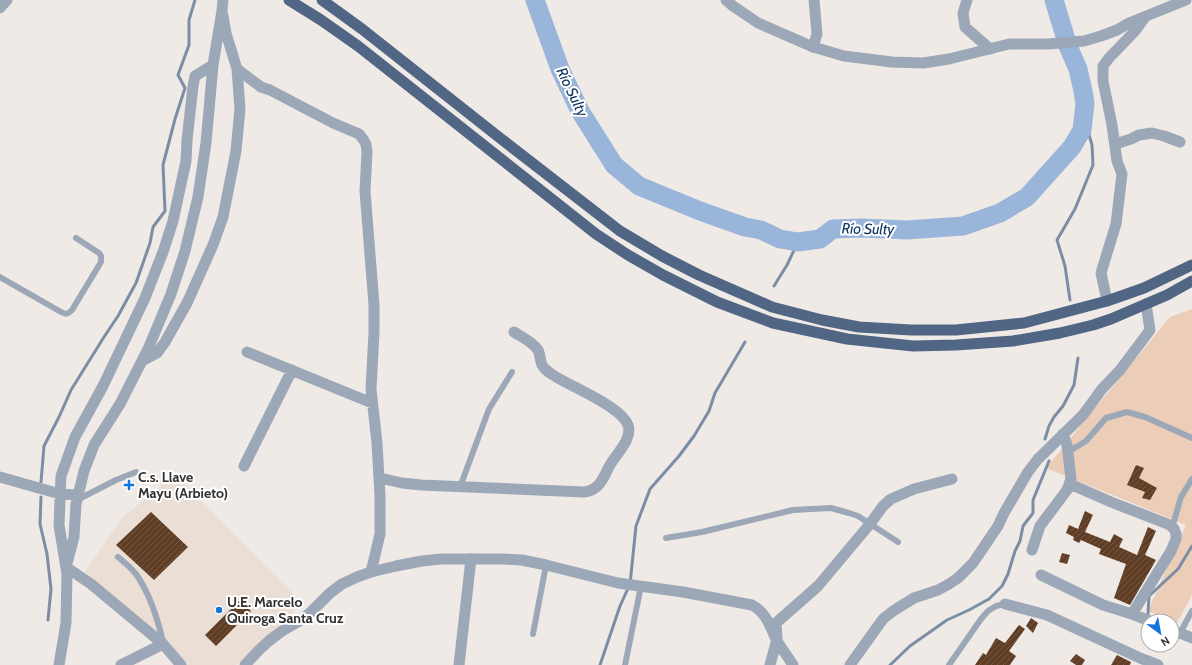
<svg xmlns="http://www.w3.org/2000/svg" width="1192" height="665" viewBox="0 0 1192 665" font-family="Cabin,sans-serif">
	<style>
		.built { fill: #eaded5 }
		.grass { fill: #ebcdb8 }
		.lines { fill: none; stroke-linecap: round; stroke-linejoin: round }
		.stream { stroke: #7b8ea6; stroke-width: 3 }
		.river { stroke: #99b5d9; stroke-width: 19 }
		.building { fill: url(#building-hatch) }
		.service { stroke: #9ca8b8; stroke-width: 6 }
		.minor { stroke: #9ca8b8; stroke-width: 11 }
		.tertiary { stroke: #9ca8b8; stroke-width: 11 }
		.trunk { stroke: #506684; stroke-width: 11 }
		.poi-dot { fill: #1475de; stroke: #fff; stroke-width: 1.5 }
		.labels { text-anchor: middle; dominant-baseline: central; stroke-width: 4; stroke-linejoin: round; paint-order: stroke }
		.poi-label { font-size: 14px; font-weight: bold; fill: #343230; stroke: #fff; text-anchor: start }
		.water-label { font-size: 15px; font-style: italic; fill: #103663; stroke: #fff }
	</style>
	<defs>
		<pattern id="building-hatch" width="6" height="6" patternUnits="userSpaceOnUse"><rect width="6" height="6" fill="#5f3e25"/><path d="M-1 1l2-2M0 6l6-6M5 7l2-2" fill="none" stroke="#735844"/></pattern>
	</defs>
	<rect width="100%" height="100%" fill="#f0eae6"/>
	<path class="built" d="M175,474L303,604L236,665H184L84,573L122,518Z"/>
	<path class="grass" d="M1192,309V595L1177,623L1148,611L1186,525L1046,468L1170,317Z"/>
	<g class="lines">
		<path class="stream" d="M774,286L787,265L798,242
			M1070,300L1065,266L1057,240L1075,209L1093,165L1092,145L1083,114
			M1045,439L1049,426L1054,417L1063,406L1074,385L1078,358
			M41,482L44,446L59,417L71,390L104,337L118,316L136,283L150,243L153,227L165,211L163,165L175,119L185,88L178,75L189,45V20L195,0
			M41,497L40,524L47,554L51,589L48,620
			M1148,614L1149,596L1178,569L1192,546
			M600,665L620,606L630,584L636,526L650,489L679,456L694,436L709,411L715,393L745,342
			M890,665L910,646L947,620L969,610L989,599L1002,586L1008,574L1015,551L1020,541L1023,526L1033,513V500L1049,461"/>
		<path class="river" d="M535,0L560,69L580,111L614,165L639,186L700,211L745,227L761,230L780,239L798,242L820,239L833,229L862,228L907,230L963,226L1000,213L1027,197L1072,147L1082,130L1085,104L1083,91L1078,69L1068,46L1054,0"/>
	</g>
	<path class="building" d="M1136,465L1144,468L1139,478L1157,488L1150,500L1142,498L1145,492L1127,485Z
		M1085,511L1093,515L1085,532L1110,542L1114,534L1123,539L1119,547L1137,555L1148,527L1156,531L1145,555L1156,560L1130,605L1114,598L1126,564L1099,554L1101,549L1081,540L1079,543L1073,540L1074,537L1066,533L1069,525L1078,529Z
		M151,512L188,547L154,580L116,545Z
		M1062,553L1070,555L1067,564L1059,562Z
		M240,600L251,611L216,646L205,635Z
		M1031,618L1038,623L1033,633L1026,626Z
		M1019,625L1025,629L1009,651L1016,656L1010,665H975L983,653L986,655L996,638L1005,643Z
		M1076,654L1085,660L1082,665H1076L1070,661Z
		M1117,655L1131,662L1130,665H1111Z"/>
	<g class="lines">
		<path class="service" d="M0,277L61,312C66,315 68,314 72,310L101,262V256L99,253L76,238
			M1068,452L1086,441L1106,418L1127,412L1145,417L1192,438
			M460,487L489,409L512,372
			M77,500L116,480L136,472
			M1172,528L1181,497L1192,479
			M666,538L702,532L793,510L831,508L849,513L858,516L898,542
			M118,557C125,563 134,570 138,577C151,597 158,620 163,642
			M1180,633L1192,611
			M533,634L546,565
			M625,665L641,586
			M949,665L981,619L988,611L996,606L1005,604"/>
		<path class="minor" d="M967,0L963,13L965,27L990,49
			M0,8L7,0
			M813,47L817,34L814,0
			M237,69L261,87L270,90L333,123L359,134L363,139L366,144L367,152L365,191L374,305V332L371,389L377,443L380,496V534L371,572
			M1115,144L1131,139L1139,135L1152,133L1164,136L1180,142
			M1107,301L1101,273L1116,224L1122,174L1117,161L1112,125L1103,81V66L1109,58L1135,31L1145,17
			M247,352L372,403
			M142,361L157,353L165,342L187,303L213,245L223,217L236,151L240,109L237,69L226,33L222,11L223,0
			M244,466L292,370
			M0,477L60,494L78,495
			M380,478L402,483L421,485L584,492C600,490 603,478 610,465C616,454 633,439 628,425C621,406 571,387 553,375C548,372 542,368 541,362C540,358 540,354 538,350C533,342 522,337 514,332
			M1070,484L1111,502L1170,525L1174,529L1176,534V539L1171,551L1132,614
			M1032,550L1040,526L1067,490L1071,479L1067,445L1063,434
			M1041,575L1103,605L1132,614L1150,621
			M1005,604L1047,615L1140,658L1158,665
			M1172,630L1192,638
			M59,665L66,623L67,574L59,525L61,476L75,437L103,386L145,298L163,252L173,221L186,161L187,140L193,86L195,76L213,65
			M121,665L163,644
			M181,665L163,644L91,584L66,567L74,537L76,504L84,471L94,445L120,404L148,349L171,294L185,251L198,197L206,143L213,65L222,11
			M459,665L471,559
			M770,665L777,639L776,623L818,586L870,524L883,506L891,499L914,489L952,479"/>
		<path class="tertiary" d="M726,0L733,6L758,23L813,47L844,56L892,62L923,63L949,59L1009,44H1048L1084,41L1101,36L1117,30L1129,23L1186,0
			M245,665L259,650L270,640L282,631L301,620L311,612L330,593L342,584L357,577L371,572L396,566L422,561L441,559H503L522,560L546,565L618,583L683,592L752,605C767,613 770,627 777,641C782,649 788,657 793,665
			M850,665L883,619L893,611L914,598L938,590L949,584L958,578L973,563L998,526L1004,513L1028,472L1038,459L1083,415L1102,389L1120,370L1150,330L1146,304"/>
		<path class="trunk" d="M289,0L321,20L358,46L596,234L628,255L663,275L717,302L773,323L847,339L913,346L956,345L1013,341L1060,333L1093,325L1111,319L1167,295L1192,281
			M322,0L362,29L500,138L620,231L662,256L699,275L772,307L822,320L859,327L911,330H956L1024,323L1107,301L1144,288L1192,265"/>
	</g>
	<g class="poi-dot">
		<path d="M127 479h4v4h4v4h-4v4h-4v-4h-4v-4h4z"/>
		<circle cx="219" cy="610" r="4"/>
	</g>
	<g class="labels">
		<g class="poi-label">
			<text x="138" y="477">C.s. Llave<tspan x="138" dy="16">Mayu (Arbieto)</tspan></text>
			<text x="227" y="602">U.E. Marcelo<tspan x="227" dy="16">Quiroga Santa Cruz</tspan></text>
		</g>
		<g class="water-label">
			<text transform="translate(572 92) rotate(64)">Río Sulty</text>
			<text transform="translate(868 229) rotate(1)">Río Sulty</text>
		</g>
	</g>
	<g transform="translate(1160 633) rotate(148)"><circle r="19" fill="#ffffff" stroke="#aeadac"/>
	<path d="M0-3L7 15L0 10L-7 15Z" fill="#1475de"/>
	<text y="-6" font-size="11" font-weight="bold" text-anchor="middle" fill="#343230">N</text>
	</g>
</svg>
